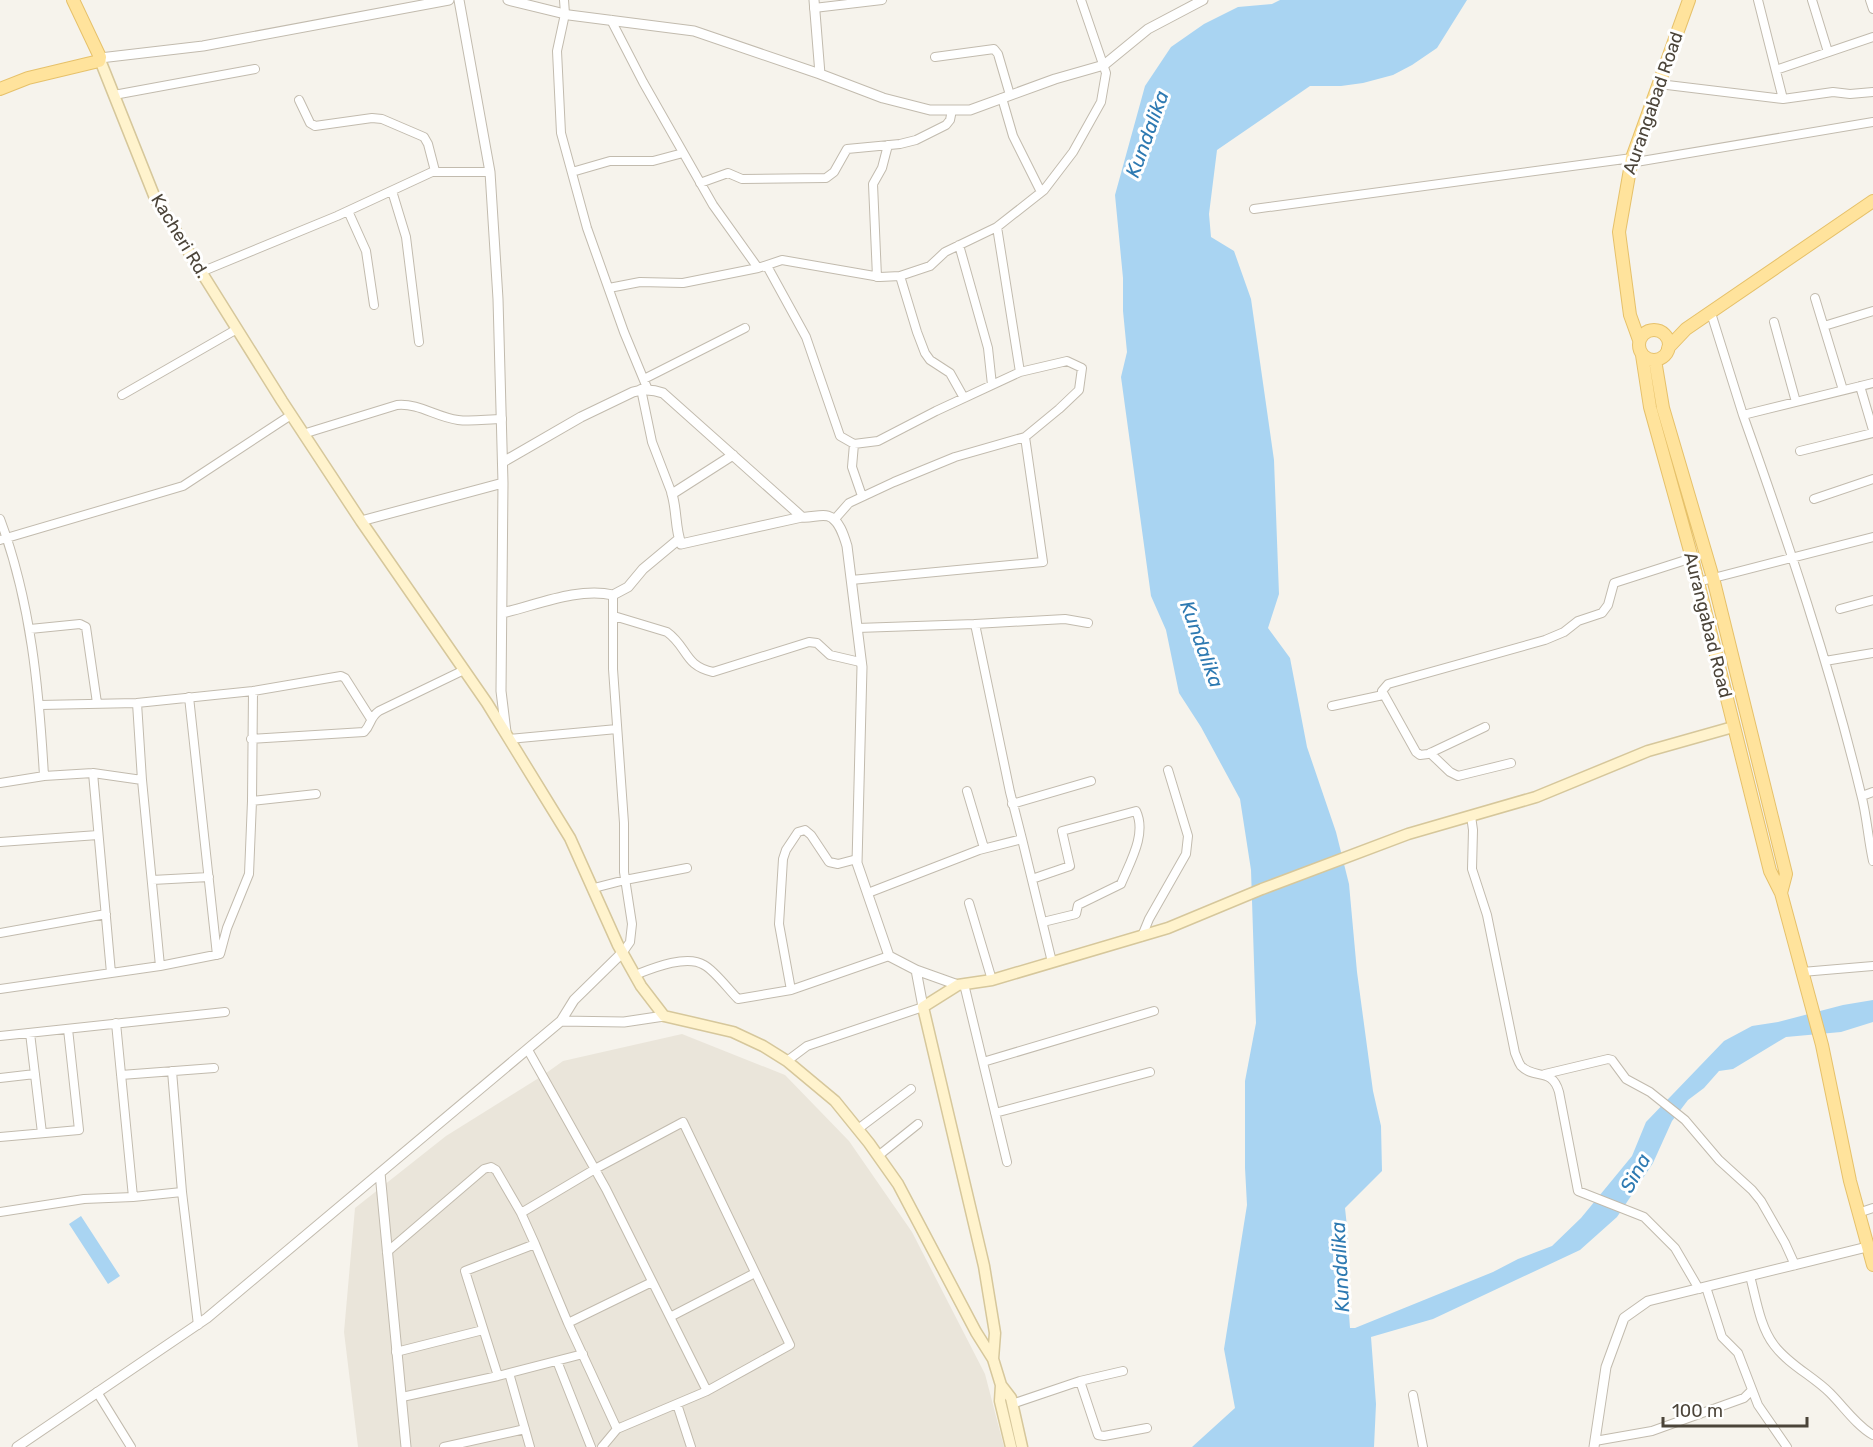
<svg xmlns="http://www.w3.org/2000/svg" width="1873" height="1447" viewBox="0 0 1873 1447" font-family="Rubik,sans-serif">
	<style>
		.residential { fill: #eae5da }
		.water { fill: #a9d4f2 }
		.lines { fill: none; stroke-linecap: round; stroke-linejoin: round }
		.minor-casing { stroke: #c2bbae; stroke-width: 10 }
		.tertiary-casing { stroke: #c2bbae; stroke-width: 11 }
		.secondary-casing { stroke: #d6c79b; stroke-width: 13 }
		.primary-casing { stroke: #e6c16a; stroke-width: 14 }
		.minor { stroke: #fff; stroke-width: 8 }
		.tertiary { stroke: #fff; stroke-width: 9 }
		.secondary { stroke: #fff3cd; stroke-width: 10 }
		.primary { stroke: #ffe39c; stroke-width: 12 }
		.labels { text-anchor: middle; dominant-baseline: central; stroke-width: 6; stroke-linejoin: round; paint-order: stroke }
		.street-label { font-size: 18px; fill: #4b4439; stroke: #fff }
		.water-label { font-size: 20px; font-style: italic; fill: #2e7ab2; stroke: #fff }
	</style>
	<rect width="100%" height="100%" fill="#f6f3ec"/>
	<path class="residential" d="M682,1034L785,1075L849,1141L912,1232L985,1374L1004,1447H358L344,1332L355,1208L446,1136L542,1076L563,1061Z"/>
	<path class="water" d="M1280,0H1467L1437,48L1412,65L1393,75L1363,83L1341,86H1310L1217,150L1209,214L1211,237L1234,251L1251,299L1274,460L1279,594L1268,628L1290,658L1307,747L1336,832L1349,884L1357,972L1373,1091L1381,1126L1382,1171L1345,1208L1348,1236L1346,1275L1350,1328H1355L1493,1272L1518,1259L1552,1246L1581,1218L1632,1156L1646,1122L1724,1041L1752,1026L1778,1022L1843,1005L1873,1000V1022L1841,1032L1786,1037L1733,1069L1719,1071L1704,1088L1688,1100L1672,1121L1653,1163L1617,1217L1580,1250L1433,1319L1371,1337L1376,1404L1374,1447H1192L1235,1408L1224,1349L1247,1205L1245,1168V1081L1256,1023L1251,870L1240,799L1201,727L1179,693L1166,630L1151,596L1121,377L1127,352L1123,311V278L1115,195L1145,86L1171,47L1204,24L1238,7L1272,4Z
		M81,1216L120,1276L108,1284L69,1224Z"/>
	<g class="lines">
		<g class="minor-casing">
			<path id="minor" d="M564,0L565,14L557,51L561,133L587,228L624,332L648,390
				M1758,0L1783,99
				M1812,0L1828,52
				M1870,0L1873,9
				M814,8L882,0
				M935,57L994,49L998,54L1010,95
				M1776,70L1873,37
				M1659,84L1783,99L1833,92L1850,94L1873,92
				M114,95L255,69
				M1002,98L1013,136L1041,192
				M299,100L310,123L315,126L372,118L382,119L424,137L428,144L435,171
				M1630,163L1873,122
				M572,172L610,161H653L683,153
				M700,183L728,173L742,179L826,178L834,172L847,149L900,144L916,140L946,125L950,120L952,110
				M392,191L406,237L419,342
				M1254,209L1632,158
				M348,211L366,251L374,305
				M997,227L1020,372
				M959,245L988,348L992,385
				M767,266L806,337L840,436L854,444L878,441L936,411L1020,372L1067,361L1082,368L1079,390L1059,409L1025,437
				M758,268L782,260L880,277L900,276L930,266L945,252L997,227L1044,190L1073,152L1101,102L1106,73L1081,0
				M201,272L337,216L432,172H490
				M900,276L917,332L925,353L930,360L950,373L964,398
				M877,277L873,184L882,168L888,145
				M609,288L640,282L683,283L758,268L713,205L643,82L611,20
				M1815,298L1843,390
				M1711,313L1743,415
				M1774,322L1796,402
				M1824,326L1873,311
				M644,379L745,328
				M1873,383L1743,415C1787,539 1830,665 1861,794C1867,816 1868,839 1873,861
				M1860,386L1873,430
				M641,389L652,442L672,494
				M122,395L237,329
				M303,434L397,405C419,403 436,417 458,420C472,422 488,419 502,419
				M854,444L852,467L862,496
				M1800,451L1873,433
				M1814,499L1873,479
				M0,519C31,602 39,689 44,776
				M834,520L849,503L894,482L955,457L1025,437L1043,562L851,580
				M0,540L183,486L291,415
				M1698,582L1873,537
				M613,595V669L624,823V872L632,924L630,942L623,952
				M1840,609L1873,600
				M614,616L667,632C688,647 684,666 713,672L809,642L817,643L830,655L860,662
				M975,624L1010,792L1022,839
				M857,628L975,624L1065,619L1088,623
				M30,629L80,624L86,627L97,703
				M1825,661L1873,653
				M253,691L341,676L345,678L371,719
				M189,697L217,955
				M40,705L137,703
				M1332,706L1383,695
				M1485,727L1428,754L1420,755L1416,752L1382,691L1388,684L1545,640L1564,632L1578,621L1602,613L1608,605L1614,583L1692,558
				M251,739L364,732C372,724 369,718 379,711L464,670
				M509,739L617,729
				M1430,753L1450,772L1458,776L1511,763
				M93,773L111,973
				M142,780L137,703L253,691L252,801L249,874L227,928L220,954L160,966
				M0,783L44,776L93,773L142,780L160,966L0,989
				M967,791L984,848
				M1862,796L1873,792
				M252,801L316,794
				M1012,804L1091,781
				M1471,816L1473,830L1472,869L1487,915L1515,1053C1517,1057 1518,1062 1521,1066C1535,1080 1552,1067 1559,1092L1578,1191L1644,1217L1675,1248L1699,1289
				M0,842L98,835
				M1032,879L1070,866L1062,831L1136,811C1147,834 1130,862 1121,884L1078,905L1076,914L1043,922
				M152,880L209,877
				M594,888L625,880L687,868
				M868,893L979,850L1022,839L1052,962
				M969,903L992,980
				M0,933L106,914
				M1142,936L1149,919L1186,854L1188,836L1168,770
				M1802,972L1873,966
				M635,975C653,968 687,954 704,965C714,970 729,990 738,999L791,990L889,956
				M964,984L1007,1162
				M791,990L779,924L783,859L786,850L798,832L805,830L811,835L829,862L838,864L857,859
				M116,1023L133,1197
				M30,1033L42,1133
				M0,1036L225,1012
				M528,1050L606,1189L707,1391
				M787,1061L807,1046L923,1007
				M983,1062L1154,1011
				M172,1071L182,1192
				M1545,1074L1608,1059L1612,1060L1626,1079L1650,1092L1685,1120L1719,1160L1752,1190L1761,1201L1785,1243L1795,1265
				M121,1075L214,1068
				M0,1078L35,1074
				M995,1113L1150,1072
				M858,1129L911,1089
				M0,1137L79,1130L68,1029
				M878,1156L918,1124
				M0,1212L84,1199L133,1197L182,1192L198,1325
				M1858,1213L1873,1208
				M387,1252L484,1169L491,1167L496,1170L521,1213L535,1244
				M1750,1276C1756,1298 1760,1327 1774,1345C1789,1365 1813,1376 1830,1393C1844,1407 1856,1425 1873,1435
				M1706,1287L1722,1337L1738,1353L1758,1405L1787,1447
				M670,1317L755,1273
				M568,1323L652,1282
				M396,1352L483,1330
				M557,1361L591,1447
				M509,1373L530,1447
				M498,1376L465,1271L535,1244L568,1323L617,1429L707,1391L790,1345L683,1122L595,1169L521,1213
				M1080,1381L1098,1435L1104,1436L1147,1428
				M97,1392L131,1447
				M1413,1395L1423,1447
				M402,1397L498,1376L583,1354
				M677,1404L691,1447
				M1012,1404L1080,1381L1123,1371
				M1595,1441L1652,1431L1744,1398L1752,1390
				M444,1447L525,1429
				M602,1447L617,1429"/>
		</g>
		<g class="tertiary-casing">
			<path id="tertiary" d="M459,0L490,172L498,299L503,483L501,691L506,732
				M508,0L569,15L694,31L820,74L883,98L930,110H970L1055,79L1104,65L1148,29L1203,0
				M814,0L820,74
				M100,58L203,46L449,0
				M733,455L672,494C677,511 675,528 681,544L802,517
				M503,462L581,417L633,392C643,389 652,389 663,393L802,517C811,518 820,514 828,516C839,519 844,536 847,546L862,667L857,863L889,956L916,970L958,985
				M361,521L503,483
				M502,613C537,605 578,587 613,595L628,587L643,569L679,539
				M916,970L923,1007
				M561,1021L624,1022L664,1016
				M380,1173L406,1447
				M17,1447L207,1318L561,1021L574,1000L623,952
				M1594,1447L1606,1367L1624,1318L1648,1301L1867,1247"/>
		</g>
		<g class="secondary-casing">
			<path id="secondary" d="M100,60L155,198L282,401L361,521L487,703L570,838L618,945L641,986L664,1016L733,1032L763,1046L787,1061L835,1101L869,1143L898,1184L976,1332L993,1359L1001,1385L1000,1401L1011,1447
				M993,1359L995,1333L984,1266L923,1007L958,985L992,980L1168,928L1262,889L1408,834L1536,797L1648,751L1733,727
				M1001,1385L1011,1398L1022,1447"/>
		</g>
		<g class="primary-casing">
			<path id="primary" d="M0,89L28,78L99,61L100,57L73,0
				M1639 345a15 15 0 1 1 30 0a15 15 0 1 1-30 0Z
				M1639,340L1630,315L1619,232L1632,158L1689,0
				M1668,348L1686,329L1873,201
				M1642,355L1650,407L1692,558L1770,871L1781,893L1822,1045L1850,1181L1873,1265
				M1655,360L1663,408L1713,578L1786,874L1781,893"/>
		</g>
		<use href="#minor" class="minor"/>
		<use href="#tertiary" class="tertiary"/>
		<use href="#secondary" class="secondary"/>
		<use href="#primary" class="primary"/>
	</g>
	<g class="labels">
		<g class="street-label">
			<text transform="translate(1653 103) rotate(-71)">Aurangabad Road</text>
			<text transform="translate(180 236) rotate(59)">Kacheri Rd.</text>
			<text transform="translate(1708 625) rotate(76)">Aurangabad Road</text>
		</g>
		<g class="water-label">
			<text transform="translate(1147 134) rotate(-70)">Kundalika</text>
			<text transform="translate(1202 644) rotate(70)">Kundalika</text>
			<text transform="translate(1635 1173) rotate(-61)">Sina</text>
			<text transform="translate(1340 1267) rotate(-93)">Kundalika</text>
		</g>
	</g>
	<path d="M1663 1417v9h144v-9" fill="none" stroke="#4b4439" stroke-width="3"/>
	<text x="1672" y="1417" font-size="18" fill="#4b4439" stroke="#ffffff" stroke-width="4.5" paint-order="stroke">100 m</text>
</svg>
